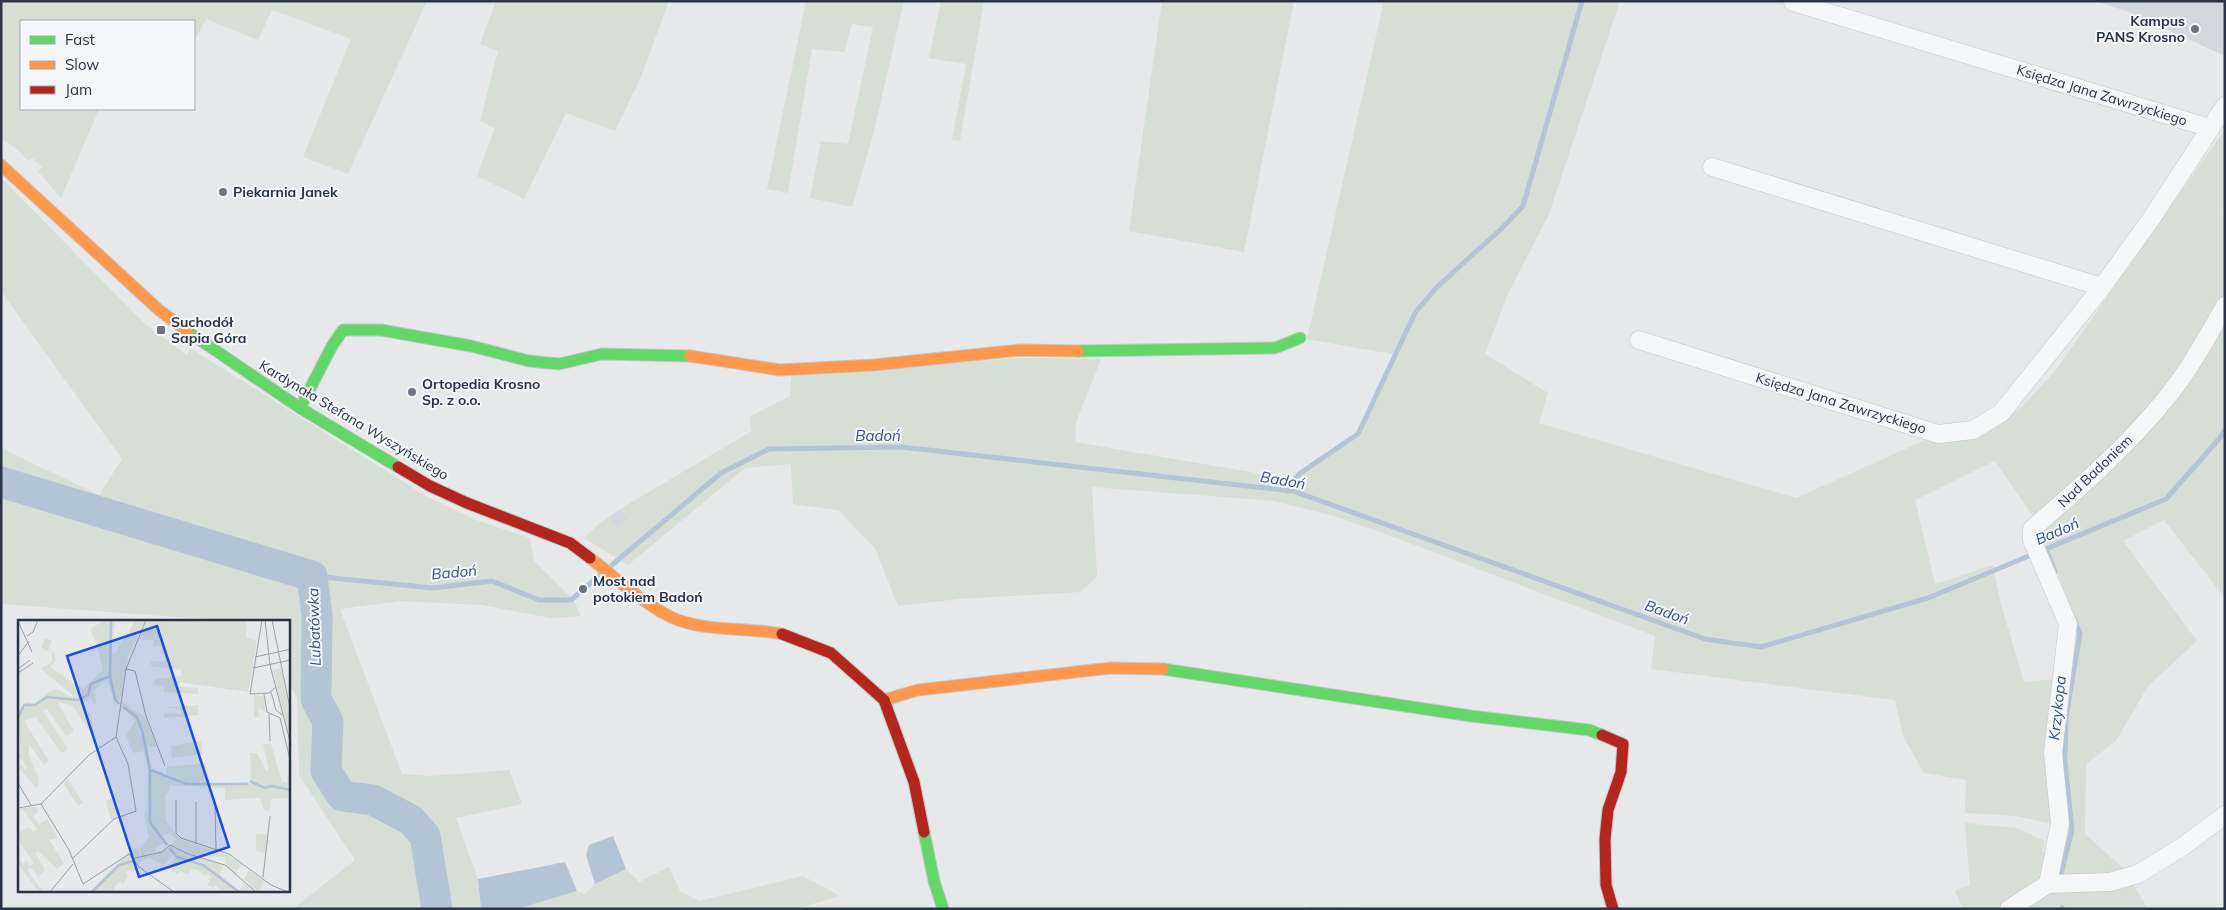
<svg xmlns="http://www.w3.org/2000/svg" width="2226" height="910" viewBox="0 0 2226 910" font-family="Mulish,sans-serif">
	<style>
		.built { fill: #d4d7dd }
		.green { fill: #d6ded6 }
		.water { fill: #b4c4d5 }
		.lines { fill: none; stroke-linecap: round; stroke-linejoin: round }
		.stream { stroke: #b4c4d5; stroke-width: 5 }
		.river { stroke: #b4c4d5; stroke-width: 31 }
		.street-casing { stroke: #c4c6c8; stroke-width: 19 }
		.fast-casing { stroke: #c4c6c8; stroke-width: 13 }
		.slow-casing { stroke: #c4c6c8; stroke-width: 13 }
		.jam-casing { stroke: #c4c6c8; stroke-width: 13 }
		.street { stroke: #f5f6f7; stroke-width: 18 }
		.fast { stroke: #63d668; stroke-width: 11 }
		.slow { stroke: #ff974d; stroke-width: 11 }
		.jam { stroke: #b3261e; stroke-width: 11 }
		.poi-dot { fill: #6c737f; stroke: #f4f6f9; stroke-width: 2 }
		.labels { text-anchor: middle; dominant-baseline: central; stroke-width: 4; stroke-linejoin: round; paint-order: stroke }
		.poi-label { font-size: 14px; font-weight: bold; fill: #2b3445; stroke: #f4f6f9; text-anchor: start }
		.street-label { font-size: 14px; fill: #2b3445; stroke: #f4f6f9 }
		.water-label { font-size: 15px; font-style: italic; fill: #34527a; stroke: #f4f6f9 }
		.inset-river { fill: none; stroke: #b4c4d5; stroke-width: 2.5 }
		.inset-road { fill: none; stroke: #9ba0a8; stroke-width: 1 }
		.view { fill: #1d4ed8; fill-opacity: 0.15; stroke: #1d4ed8; stroke-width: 2.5 }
		.inset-edge { fill: none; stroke: #2b3445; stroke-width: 2.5 }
	</style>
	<rect width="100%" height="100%" fill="#e6e8ea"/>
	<path class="built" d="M2095,1H2225V56L2129,12Z
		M620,509L628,520L617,528L609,517Z"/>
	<path class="green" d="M1,1H427L348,174L303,157L351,39L272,10L258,40L206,19L194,43V21H21V109H99L61,198L38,171L42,167L32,158L28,161L17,149L1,138Z
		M496,1H669L641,77L615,131L566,113L524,199L477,176L495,128L480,121L498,51L480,44Z
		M806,1H904L874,131L852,207L810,198L821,141L848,144L873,27L852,24L844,52L812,49L788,193L767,189Z
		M941,1H984L960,141L952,140L966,64L929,58Z
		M1162,1H1294L1244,252L1129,231Z
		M1384,1H1620L1549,214L1507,296L1485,354L1548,393L1539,423L1796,498L1930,438L2002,423L2025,404L2056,370L2225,129V213L2223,216L2225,218V297L2205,334L2175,378L2083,476L2033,516L1995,461L1915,500L1935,584L1993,565L2000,601L2024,682L2055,679L2053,824L2015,816L1965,813L1966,780L1924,773L1903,736L1895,700L1651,669L1655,636L1383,533L1334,516L1274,501L1092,487L1097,577L1080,592L959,599L898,606L875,548L838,510L793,504L791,464L745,468L628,565L584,538L600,523L609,517L617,528L628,520L620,509L752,431L749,417L790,396L791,376L1018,358L1101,359L1076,422L1075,442L1291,479L1358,434L1397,355L1307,339Z
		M1,178L146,325L187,355L190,348L426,496L476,520L530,538L534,561L573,599L581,616L551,618L482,605L400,601L340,609L402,774L430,776L509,770L522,804L456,818L478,879L481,909H293L355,860L299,775L297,698L289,682V621H231L1,604V448L99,495L122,459L1,291Z
		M2225,322V598L2164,520L2123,541L2197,641L2148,686L2116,741L2086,764L2085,834L2124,869L2148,909H1963L1955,891L1970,885L1965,823L2016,828L2045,841L2042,853L2066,842L2067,801L2061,758L2075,618L2051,556L2039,534Z
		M669,867L680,891L699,901L803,876L840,896L795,909H517L577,891L585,894L595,884L626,869L639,882Z
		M1314,906L1400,909H1297Z"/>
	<path class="water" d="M613,836L626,869L595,884L586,855L589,845Z
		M565,862L577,891L517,909H481L478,879Z"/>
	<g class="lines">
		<path class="stream" d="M1287,491L1299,474L1358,434L1415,313L1436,288L1501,229L1523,206L1582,1
			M2046,549L2055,572
			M612,565L721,473L769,449L901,447L1293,491L1705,639L1761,647L1928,598L2166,499L2219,439L2225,430
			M312,576L433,588L492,581L539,600H571L600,575
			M2061,874L2072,830L2065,762L2066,717L2080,634L2074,619
			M2062,908L2063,909"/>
		<path class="river" d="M1,482L312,576L317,615L316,699L328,722L326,771L342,796L373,800L411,820L425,836L437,909"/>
		<g class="street-casing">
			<path id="street" d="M1793,2L2210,128
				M1712,167L2102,287
				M1639,340L1938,434L1973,430L2001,413L2102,287L2151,219L2225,106
				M2048,884L2060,823L2053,753L2068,624L2032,540V529C2079,488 2128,446 2168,396C2190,369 2207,337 2225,306
				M2009,909L2048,884L2110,882L2138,874L2182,847L2225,815"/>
		</g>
		<g class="fast-casing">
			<path id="fast" d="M187,331L300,408L398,467
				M1078,351L1275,348L1300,338
				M300,408L332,346L343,330H381L471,346L529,361L559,364L602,354L690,356
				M1163,669L1471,716L1589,730L1602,735
				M924,832L934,881L943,909"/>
		</g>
		<g class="slow-casing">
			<path id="slow" d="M1,165L159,310L187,331
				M690,356L780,370L874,365L1020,350L1078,351
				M590,558C615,577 650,610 678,620C711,632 748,627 782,634
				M884,700L918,690L1111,668L1163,669"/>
		</g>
		<g class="jam-casing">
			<path id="jam" d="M398,467L430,486L467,503L570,543L590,558
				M782,634L831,653L884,700L914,782L924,832
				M1602,735L1623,744L1621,772L1608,810L1605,839L1606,885L1613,909"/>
		</g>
		<use href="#street" class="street"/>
		<use href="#fast" class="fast"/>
		<use href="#slow" class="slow"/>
		<use href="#jam" class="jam"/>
	</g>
	<g class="poi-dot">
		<circle cx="2195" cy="29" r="5"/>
		<circle cx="223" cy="192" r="5"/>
		<rect x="156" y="325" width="10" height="10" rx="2.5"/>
		<circle cx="412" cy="392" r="5"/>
		<circle cx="583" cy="589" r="5"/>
	</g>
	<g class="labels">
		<g class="poi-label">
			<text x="2185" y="21" text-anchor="end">Kampus<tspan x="2185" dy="16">PANS Krosno</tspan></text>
			<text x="233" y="192">Piekarnia Janek</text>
			<text x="171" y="322">Suchodół<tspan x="171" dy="16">Sapia Góra</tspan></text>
			<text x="422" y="384">Ortopedia Krosno<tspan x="422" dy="16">Sp. z o.o.</tspan></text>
			<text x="593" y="581">Most nad<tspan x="593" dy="16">potokiem Badoń</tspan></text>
		</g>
		<g class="street-label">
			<text transform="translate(2102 95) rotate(17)">Księdza Jana Zawrzyckiego</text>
			<text transform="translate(1841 403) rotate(17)">Księdza Jana Zawrzyckiego</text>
			<text transform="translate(354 420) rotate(31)">Kardynała Stefana Wyszyńskiego</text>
			<text transform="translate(2095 471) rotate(-44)">Nad Badoniem</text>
		</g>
		<g class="water-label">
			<text x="878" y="435">Badoń</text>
			<text transform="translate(1283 480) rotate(10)">Badoń</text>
			<text transform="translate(2057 531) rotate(-23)">Badoń</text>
			<text transform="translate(454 572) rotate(-5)">Badoń</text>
			<text transform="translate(1667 612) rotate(20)">Badoń</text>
			<text transform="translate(314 627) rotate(-92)">Lubatówka</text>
			<text transform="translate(2057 708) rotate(-84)">Krzykopa</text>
		</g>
	</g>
	<g transform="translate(18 620)">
		<rect width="272" height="272" fill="#e6e8ea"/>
		<path d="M87,0H97L93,32L97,33L118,0H128L110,36L103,76L97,84L89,60L75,71L79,82L76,84L72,78L64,84L73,96L77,119L54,85L39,82L56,111L48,116L29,89L25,91L50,129L43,133L18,97L6,101L31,141L26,145L11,124V136L21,158L19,169L1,148L4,144L7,150L9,148L4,139L0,138L3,133L0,91L9,82L16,84L32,71L39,69L53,77L56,76L23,49L34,42V31H29L23,28L27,18L34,21L30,30L35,31L38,40L32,47L65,69L85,50L78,21L73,13L74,8ZM129,0H229L228,17L239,21L230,72L161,62V67L180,68V74L146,72V66L136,65L137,59L163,56L164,50L133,46V41L146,42L147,34L143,33L144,27L135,26L136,20L121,19ZM264,48L272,99V122L255,50ZM236,75L246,77L248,93L240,87L241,97H236ZM104,82L127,97L139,127H130L133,150L140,155L149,156L148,147L187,143L193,163L233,162L232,133H239L248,151L251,150L245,124H253L264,162H270L269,157L272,156L273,178L253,179L252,191L246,190L242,178L207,180V168L152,165L150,173H147L148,201L162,219L209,235L224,245L218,251L221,256L207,245V237L177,236L153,225L158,219L151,213L144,217L147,222L137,229L138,232L123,237L122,228L131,217L126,192L129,191L130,149L126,131L115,133L108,115L118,100L103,87ZM180,85V95L146,98V93L164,94L160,88H145ZM183,121L185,134L154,138L153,126ZM86,154L91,166L100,196L93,200L88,181L94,178ZM50,159L65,183L60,186L46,164ZM19,187L20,192L15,196L21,205L29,199L40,218L31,220L46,243L39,249L21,231L17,233L27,250L20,257L13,247L9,250L25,272H21L0,244V238L5,244L9,241L12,246L16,243L0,220V213L11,207L15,212L19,209L4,188ZM238,214L251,215L248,234L238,231ZM152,226L206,246L201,254L221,271L226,263L236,272H207L197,265L195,268L189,265L194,257L189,254L186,256L180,250L174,249L170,255L162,251L160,254L150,248L157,238L154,235L146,245L131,238L124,240L114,253L110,250L107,253L110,256L105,264L101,262L93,272H71L114,229L121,228L122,238L145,232ZM231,250L246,261L240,272L226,259Z" fill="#d6ded6"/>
		<path class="inset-river" d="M92,56L97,79L101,84M105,87L119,97L124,110L132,150V202L149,225M0,98L6,85H17L29,77L60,80L70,75L73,64L92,56L93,0M133,150L168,164H230M232,161L247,168L254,166L273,170M151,228L159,237L185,245L221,272M74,272L101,245L115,241"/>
		<path class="inset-road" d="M244,0L232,74L251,73L258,67M247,0L252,45L273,125M254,0L273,93M0,1L14,32M9,16L15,12L20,0M0,36L11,21M237,37L273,29M235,48L273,40M0,49L12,40M108,49L117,51L128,96L147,146M0,53L15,43M253,72L258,90L264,95M246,74L249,92L262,98L273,144M251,94L252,121M0,163L13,185M158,180V213L163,218L211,234L253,265L270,272M178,182V224M23,184L71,135L98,117L108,49L128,0M23,184L51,230L65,264M197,184L198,230M0,188L23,184M117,238L144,232L152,225L170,234L207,245L238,272M54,239L96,199L118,191L110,144L98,117M245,257L252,196M65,264L111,234L121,247L156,272M32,272L55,244"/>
		<path class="view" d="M139,6L211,227L121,257L49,36Z"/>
		<rect width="272" height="272" class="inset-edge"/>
	</g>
	<rect width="2226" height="910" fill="none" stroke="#2b3445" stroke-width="5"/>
	<rect x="20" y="20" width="175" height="90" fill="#f4f6f9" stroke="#a4a8b1"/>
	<rect x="30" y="36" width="25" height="8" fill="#63d668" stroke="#a4a8b1"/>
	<text x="65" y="45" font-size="15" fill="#2b3445">Fast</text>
	<rect x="30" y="61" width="25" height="8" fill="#ff974d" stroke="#a4a8b1"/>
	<text x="65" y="70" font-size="15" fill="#2b3445">Slow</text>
	<rect x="30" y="86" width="25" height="8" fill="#b3261e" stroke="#a4a8b1"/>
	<text x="65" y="95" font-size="15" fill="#2b3445">Jam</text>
</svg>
